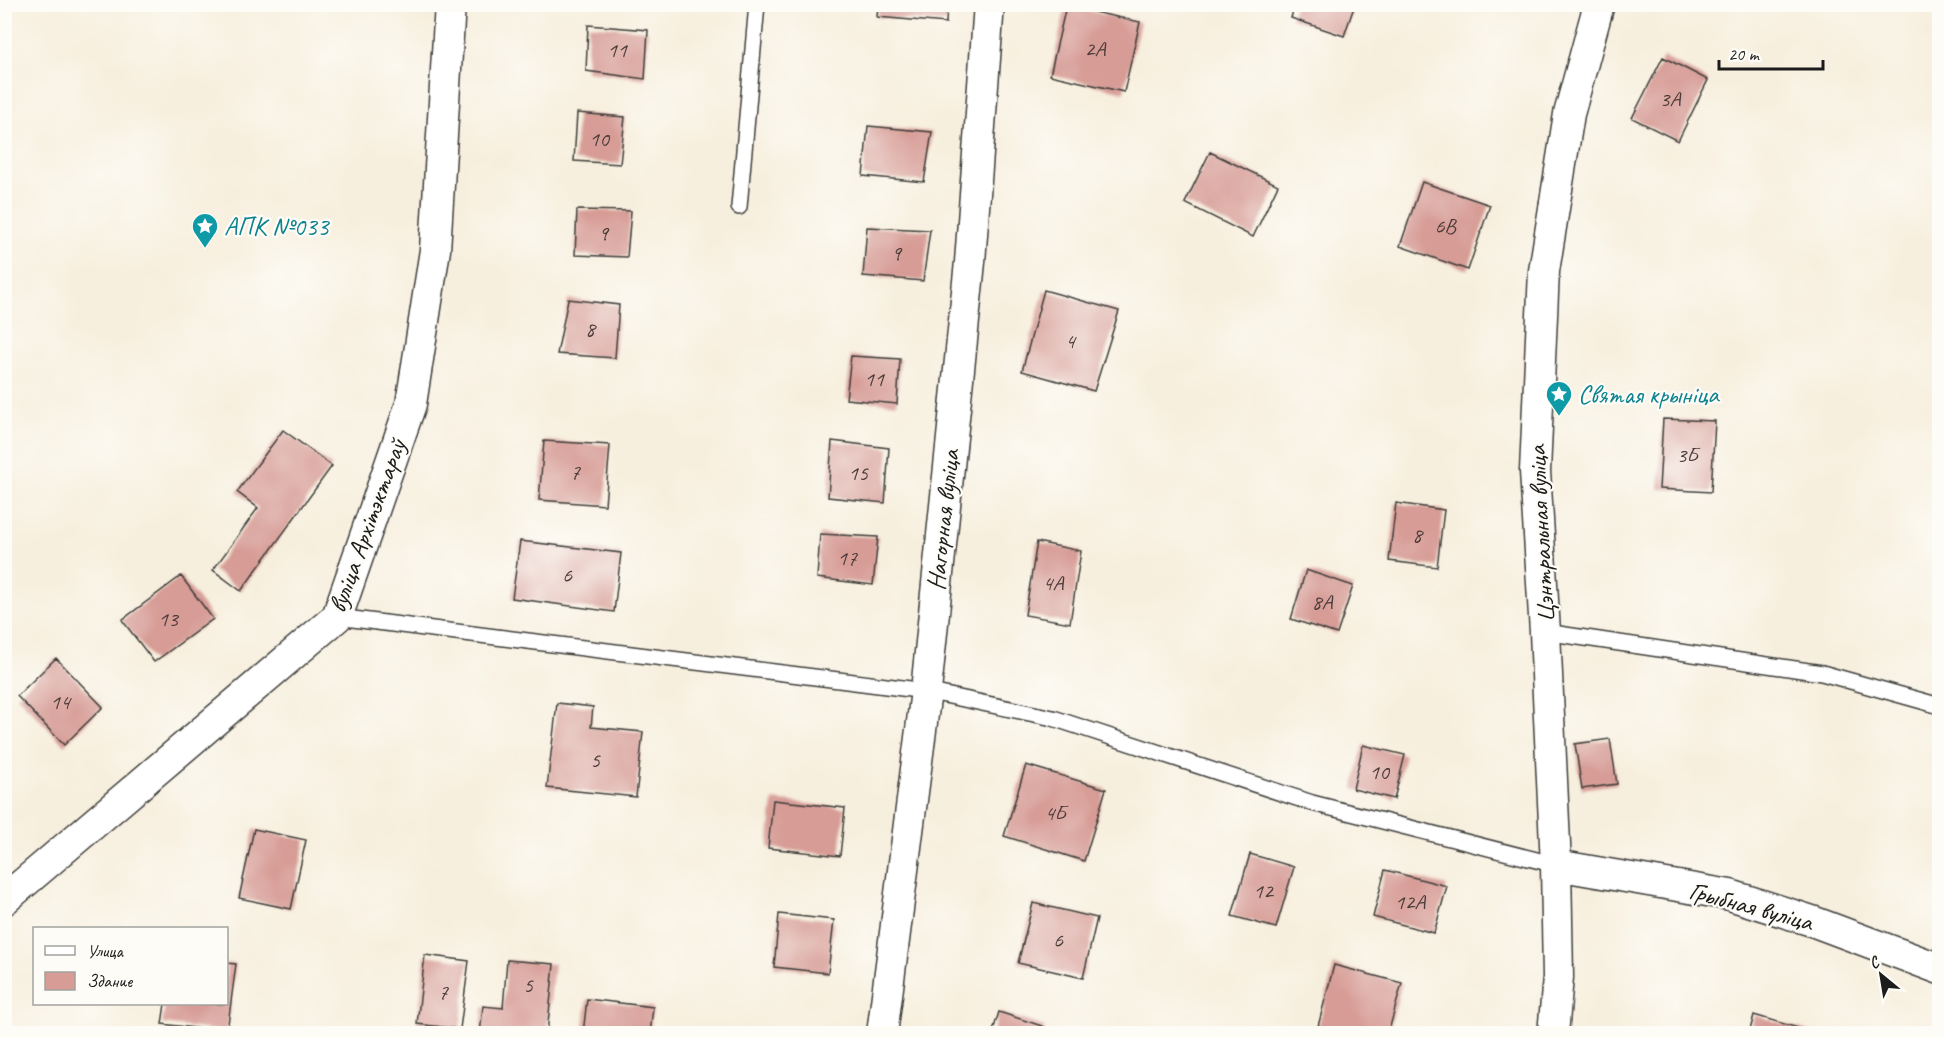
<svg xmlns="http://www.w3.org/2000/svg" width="1944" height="1038" viewBox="0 0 1944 1038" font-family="Caveat,sans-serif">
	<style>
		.building { fill: #d79c96 }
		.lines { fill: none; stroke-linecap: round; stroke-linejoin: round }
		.service-casing { stroke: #3d3c39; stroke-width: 18 }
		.minor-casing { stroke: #3d3c39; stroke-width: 33 }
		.service { stroke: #fff; stroke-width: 15 }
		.minor { stroke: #fff; stroke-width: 30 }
		.labels { text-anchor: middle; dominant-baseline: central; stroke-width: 4.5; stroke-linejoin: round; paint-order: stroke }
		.number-label { font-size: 22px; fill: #4b3c3a }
		.culture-label { font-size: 26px; fill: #0d838f; stroke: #fdfcf7; text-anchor: start }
		.street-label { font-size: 26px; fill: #1c1c1c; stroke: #fdfcf7 }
	</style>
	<rect width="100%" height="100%" fill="#fdfcf7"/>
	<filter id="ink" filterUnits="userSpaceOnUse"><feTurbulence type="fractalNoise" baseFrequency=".0167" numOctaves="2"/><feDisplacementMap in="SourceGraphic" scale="12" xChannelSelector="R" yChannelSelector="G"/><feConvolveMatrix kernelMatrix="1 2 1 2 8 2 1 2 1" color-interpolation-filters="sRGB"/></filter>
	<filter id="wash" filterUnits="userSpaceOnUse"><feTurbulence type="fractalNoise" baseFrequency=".008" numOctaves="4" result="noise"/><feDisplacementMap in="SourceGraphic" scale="24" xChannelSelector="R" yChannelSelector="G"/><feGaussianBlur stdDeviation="1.35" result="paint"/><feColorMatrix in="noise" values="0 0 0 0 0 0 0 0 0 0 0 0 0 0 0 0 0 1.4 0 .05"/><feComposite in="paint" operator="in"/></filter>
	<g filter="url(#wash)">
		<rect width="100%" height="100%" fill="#f7efde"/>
		<g id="blocks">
			<path class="building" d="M878,4H947L946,23L877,17Z
				M1295,4H1355L1344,36L1291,18Z
				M1066,6L1140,22L1124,92L1050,75Z
				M588,25L648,30L645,79L586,71Z
				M1663,57L1708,80L1678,141L1632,118Z
				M577,113L625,117L620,164L574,161Z
				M868,126L932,132L924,182L863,176Z
				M1210,152L1278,185L1253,237L1185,203Z
				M1422,182L1490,205L1468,270L1400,246Z
				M577,210L631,211L627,257L575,255Z
				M867,227L930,230L923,281L863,276Z
				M1044,290L1119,311L1094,391L1022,371Z
				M568,299L619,305L615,358L557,354Z
				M851,356L900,359L897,404L846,399Z
				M1663,419L1715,421L1711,492L1659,489Z
				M283,430L332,466L241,591L213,570L258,508L237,492Z
				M544,441L610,445L605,505L539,500Z
				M832,441L889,448L885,503L828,497Z
				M1396,503L1444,510L1437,567L1389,561Z
				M820,534L878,537L873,585L817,578Z
				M520,541L621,553L614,612L512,598Z
				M1037,542L1081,551L1070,623L1025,615Z
				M1306,570L1353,586L1337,634L1291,619Z
				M181,576L213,619L154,662L122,620Z
				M56,658L103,707L64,745L17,696Z
				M557,703L593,707L591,727L643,732L636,797L547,788Z
				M1610,739L1617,784L1582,789L1575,744Z
				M1363,745L1405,755L1394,799L1353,789Z
				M1026,765L1106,789L1084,861L1004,836Z
				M773,800L845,808L840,856L768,848Z
				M254,829L306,840L291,909L239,898Z
				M1250,854L1294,867L1276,928L1232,916Z
				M1385,870L1447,886L1434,933L1373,917Z
				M1033,903L1097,918L1083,978L1018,963Z
				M779,914L834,920L828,973L774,967Z
				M425,955L469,961L460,1029L417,1024Z
				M507,960L554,964L547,1034H480L483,1006L503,1008Z
				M226,963L236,964L227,1032L162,1024L165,1004H226Z
				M1334,965L1402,983L1388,1034H1316Z
				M587,999L653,1007L650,1034H583Z
				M999,1012L1045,1027L1043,1034H992Z
				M1754,1015L1815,1033V1034H1749Z"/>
		</g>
	</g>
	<g filter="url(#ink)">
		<use href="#blocks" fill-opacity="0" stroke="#3d3c39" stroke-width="1.5"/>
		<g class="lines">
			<g class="service-casing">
				<path id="service" d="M739,207L757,4
					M337,617L926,691L1053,718L1312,803L1556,865
					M1545,632L1822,673L1940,706"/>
			</g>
			<g class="minor-casing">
				<path id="minor" d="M1556,865L1730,895L1812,921L1940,969
					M4,900L337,617L411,404L435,250L450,4
					M882,1034L926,691L970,262L989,4
					M1553,1034L1558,977L1556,865L1545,632L1535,471L1544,271L1569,114L1599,4"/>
			</g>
			<use href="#service" class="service"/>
			<use href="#minor" class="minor"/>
		</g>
	</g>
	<defs>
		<g id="sight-pin" transform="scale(1.35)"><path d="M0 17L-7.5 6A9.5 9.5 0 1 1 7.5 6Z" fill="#0f9aa8" stroke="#fdfcf7"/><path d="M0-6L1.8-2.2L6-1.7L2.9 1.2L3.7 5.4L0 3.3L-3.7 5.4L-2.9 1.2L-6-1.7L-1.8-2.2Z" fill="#fff"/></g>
	</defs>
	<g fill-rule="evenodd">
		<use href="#sight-pin" x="205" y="226"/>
		<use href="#sight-pin" x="1559" y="394"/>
	</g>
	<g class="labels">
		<g class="number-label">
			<text x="1095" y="49">2А</text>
			<text x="617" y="50">11</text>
			<text x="1670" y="99">3А</text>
			<text x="599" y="139">10</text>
			<text x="1445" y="226">6В</text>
			<text x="603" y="233">9</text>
			<text x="896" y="253">9</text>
			<text x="590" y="329">8</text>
			<text x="1070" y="341">4</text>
			<text x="874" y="379">11</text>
			<text x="1687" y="455">3Б</text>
			<text x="575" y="472">7</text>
			<text x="858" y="473">15</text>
			<text x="1417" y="535">8</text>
			<text x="847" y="558">17</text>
			<text x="567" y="575">6</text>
			<text x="1053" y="583">4А</text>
			<text x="1322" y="602">8А</text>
			<text x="168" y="619">13</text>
			<text x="60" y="702">14</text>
			<text x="595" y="760">5</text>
			<text x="1379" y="772">10</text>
			<text x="1055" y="813">4Б</text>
			<text x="1263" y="891">12</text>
			<text x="1410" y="902">12А</text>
			<text x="1058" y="940">6</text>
			<text x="528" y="985">5</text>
			<text x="443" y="992">7</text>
		</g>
		<g class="culture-label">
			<text x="224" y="226">АПК №033</text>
			<text x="1578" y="394">Святая крыніца</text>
		</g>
		<g class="street-label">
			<text transform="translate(943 520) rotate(-84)">Нагорная вуліца</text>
			<text transform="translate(367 526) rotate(-70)">вуліца Архітэктараў</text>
			<text transform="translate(1541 534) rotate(-93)">Цэнтральная вуліца</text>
			<text transform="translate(1751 906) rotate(15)">Грыбная вуліца</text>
		</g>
	</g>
	<rect width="1944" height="1038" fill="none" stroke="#fdfcf7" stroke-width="24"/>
	<rect x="33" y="927" width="195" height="78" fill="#fdfcf7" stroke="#a3a29f" stroke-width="1.5"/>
	<rect x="45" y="946" width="30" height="9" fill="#ffffff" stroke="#a3a29f" stroke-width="1.5"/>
	<text x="87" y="957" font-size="18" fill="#1c1c1c">Улица</text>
	<rect x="45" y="972" width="30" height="18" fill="#d79c96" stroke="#a3a29f" stroke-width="1.5"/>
	<text x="87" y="987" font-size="18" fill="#1c1c1c">Здание</text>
	<g transform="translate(1881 975) rotate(330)" stroke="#fdfcf7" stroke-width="4.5" paint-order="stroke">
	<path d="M0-4.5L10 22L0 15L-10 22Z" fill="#1c1c1c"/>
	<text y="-9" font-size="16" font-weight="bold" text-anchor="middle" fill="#1c1c1c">С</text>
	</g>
	<path d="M1719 60v9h104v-9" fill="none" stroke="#1c1c1c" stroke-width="3"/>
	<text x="1728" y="60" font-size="18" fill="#1c1c1c" stroke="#fdfcf7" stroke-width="4.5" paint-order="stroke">20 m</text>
</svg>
